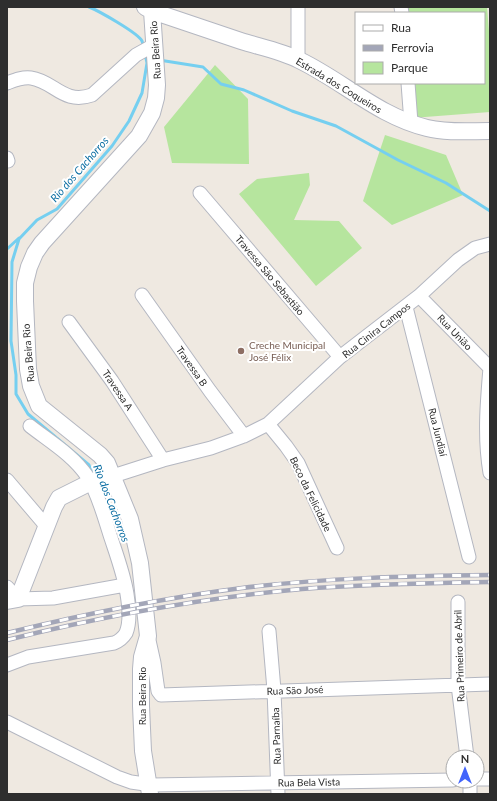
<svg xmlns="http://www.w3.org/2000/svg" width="497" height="801" viewBox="0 0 497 801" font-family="Lato,sans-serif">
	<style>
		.green { fill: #b6e59e }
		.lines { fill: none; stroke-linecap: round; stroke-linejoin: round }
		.stream { stroke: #75cff0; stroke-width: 3 }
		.minor-casing { stroke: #b4b7c1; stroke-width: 15 }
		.tertiary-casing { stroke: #b4b7c1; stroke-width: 18 }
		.minor { stroke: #fff; stroke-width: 13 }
		.tertiary { stroke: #fff; stroke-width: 16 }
		.rail-casing { stroke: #a3a6b8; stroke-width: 4.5 }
		.rail { stroke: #fff; stroke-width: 3; stroke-dasharray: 9; stroke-linecap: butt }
		.education-dot { fill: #8d6e63; stroke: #fff; stroke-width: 1.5 }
		.labels { text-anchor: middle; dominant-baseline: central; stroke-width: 4; stroke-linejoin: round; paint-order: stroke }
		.street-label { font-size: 10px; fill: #2e2e2e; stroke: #fff }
		.education-label { font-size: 10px; fill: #785e54; stroke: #fff; text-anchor: start }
		.water-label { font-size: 11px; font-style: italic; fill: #0d6fa3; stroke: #fff }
	</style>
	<rect width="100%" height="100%" fill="#efe9e1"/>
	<path class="green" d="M404,7H487L490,43V112L412,118L410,83H484V13H404Z
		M215,65L248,99L249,164L172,163L164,127Z
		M385,135L446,155L463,195L392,225L363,201Z
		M309,173L310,185L294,220L339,221L362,248L316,286L239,194L257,179Z"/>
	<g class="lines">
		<path class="stream" d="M89,7C99,11 138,33 142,41C143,43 143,45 143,47
			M159,60L203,67L221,84L244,90L292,111L336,126L398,160L446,183L490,211
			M7,249L19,238
			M92,473L89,465L28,414L16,394V375L11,341L12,262L19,239L37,220L57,209L112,146L129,121L142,93L147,63L145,54"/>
		<g class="minor-casing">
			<path id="minor" d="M298,7V60
				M401,7L402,13
				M7,83C15,80 22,77 31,78C54,81 63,105 92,95L136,55L154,45
				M408,83L411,123
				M7,158L8,161
				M200,193L340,357
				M142,295L210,391L244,436
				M419,296L490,368
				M406,307L469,557
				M69,322L112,381L163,460
				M490,368C487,403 484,438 490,473
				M268,424L286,446L298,463L337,548
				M113,476L163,460L211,448L244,436L268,424L340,357L419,296L458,260L475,248L490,244
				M7,480L47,527
				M7,587L18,599L53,598L125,585
				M458,602V685L467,757
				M269,631L274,690L278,794
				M148,636L154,663L158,691L161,695L490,684
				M7,665L28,657L114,643C119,641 123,638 126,633C131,621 129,606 127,594C124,575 117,556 111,538C105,520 98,492 87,476C73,455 49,441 30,426
				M7,722L117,777L131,782L152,785L453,780
				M477,779H490
				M470,781V794"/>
		</g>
		<g class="tertiary-casing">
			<path id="tertiary" d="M145,7L152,11C182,21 212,31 241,41C260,47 281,51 299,60C343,81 378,116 427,128C447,133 469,131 490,131
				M7,601L18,599L54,507L59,498L91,482L113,476
				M150,794L143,751L141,706V669L142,657L148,636L140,563L130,519L107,463L100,455L39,406L31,386L28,369L25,301V283L29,267L35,253L42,243L139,136L152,113L156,98L157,85L152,11"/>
		</g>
		<use href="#minor" class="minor"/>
		<use href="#tertiary" class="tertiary"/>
		<g class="rail-casing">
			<path id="rail" d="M7,633C85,614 163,598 242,588C324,578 407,576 490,575
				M7,640C104,616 203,598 302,589C365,584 427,583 490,582"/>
		</g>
		<use href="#rail" class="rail"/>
	</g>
	<circle class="education-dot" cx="241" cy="351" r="4"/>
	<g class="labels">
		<g class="street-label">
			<text transform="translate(155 50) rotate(-94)">Rua Beira Rio</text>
			<text transform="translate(339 85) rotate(31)">Estrada dos Coqueiros</text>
			<text transform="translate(270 275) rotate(50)">Travessa São Sebastião</text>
			<text transform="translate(376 330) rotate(-38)">Rua Cinira Campos</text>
			<text transform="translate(455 332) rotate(46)">Rua União</text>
			<text transform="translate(28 353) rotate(-95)">Rua Beira Rio</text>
			<text transform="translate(192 366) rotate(55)">Travessa B</text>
			<text transform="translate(118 390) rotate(56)">Travessa A</text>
			<text transform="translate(438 432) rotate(76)">Rua Jundiaí</text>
			<text transform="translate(311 494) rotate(64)">Beco da Felicidade</text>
			<text transform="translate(459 656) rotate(-92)">Rua Primeiro de Abril</text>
			<text transform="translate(295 690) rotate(-2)">Rua São José</text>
			<text transform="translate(142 696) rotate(-90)">Rua Beira Rio</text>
			<text transform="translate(276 736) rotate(-92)">Rua Parnaíba</text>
			<text transform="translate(309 782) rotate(-1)">Rua Bela Vista</text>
		</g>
		<g class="education-label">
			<text x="249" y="345">Creche Municipal<tspan x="249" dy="12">José Félix</tspan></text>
		</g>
		<g class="water-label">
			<text transform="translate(79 169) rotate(-49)">Rio dos Cachorros</text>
			<text transform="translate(112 503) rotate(69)">Rio dos Cachorros</text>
		</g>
	</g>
	<rect width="497" height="801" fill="none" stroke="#2e2e2e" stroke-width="16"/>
	<rect x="355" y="12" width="130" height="72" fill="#ffffff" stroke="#ababab"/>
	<rect x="363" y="25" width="20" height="6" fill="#ffffff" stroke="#ababab"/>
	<text x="391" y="32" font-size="12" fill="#2e2e2e">Rua</text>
	<rect x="363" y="45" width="20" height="6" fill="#a3a6b8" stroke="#ababab"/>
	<text x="391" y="52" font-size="12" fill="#2e2e2e">Ferrovia</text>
	<rect x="363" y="62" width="20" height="12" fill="#b6e59e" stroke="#ababab"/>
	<text x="391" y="72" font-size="12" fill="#2e2e2e">Parque</text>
	<g transform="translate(465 769)"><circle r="19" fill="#ffffff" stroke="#ababab"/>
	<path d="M0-3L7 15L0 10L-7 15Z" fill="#4264fb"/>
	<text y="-6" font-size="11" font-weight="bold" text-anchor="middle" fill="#2e2e2e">N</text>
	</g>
</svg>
